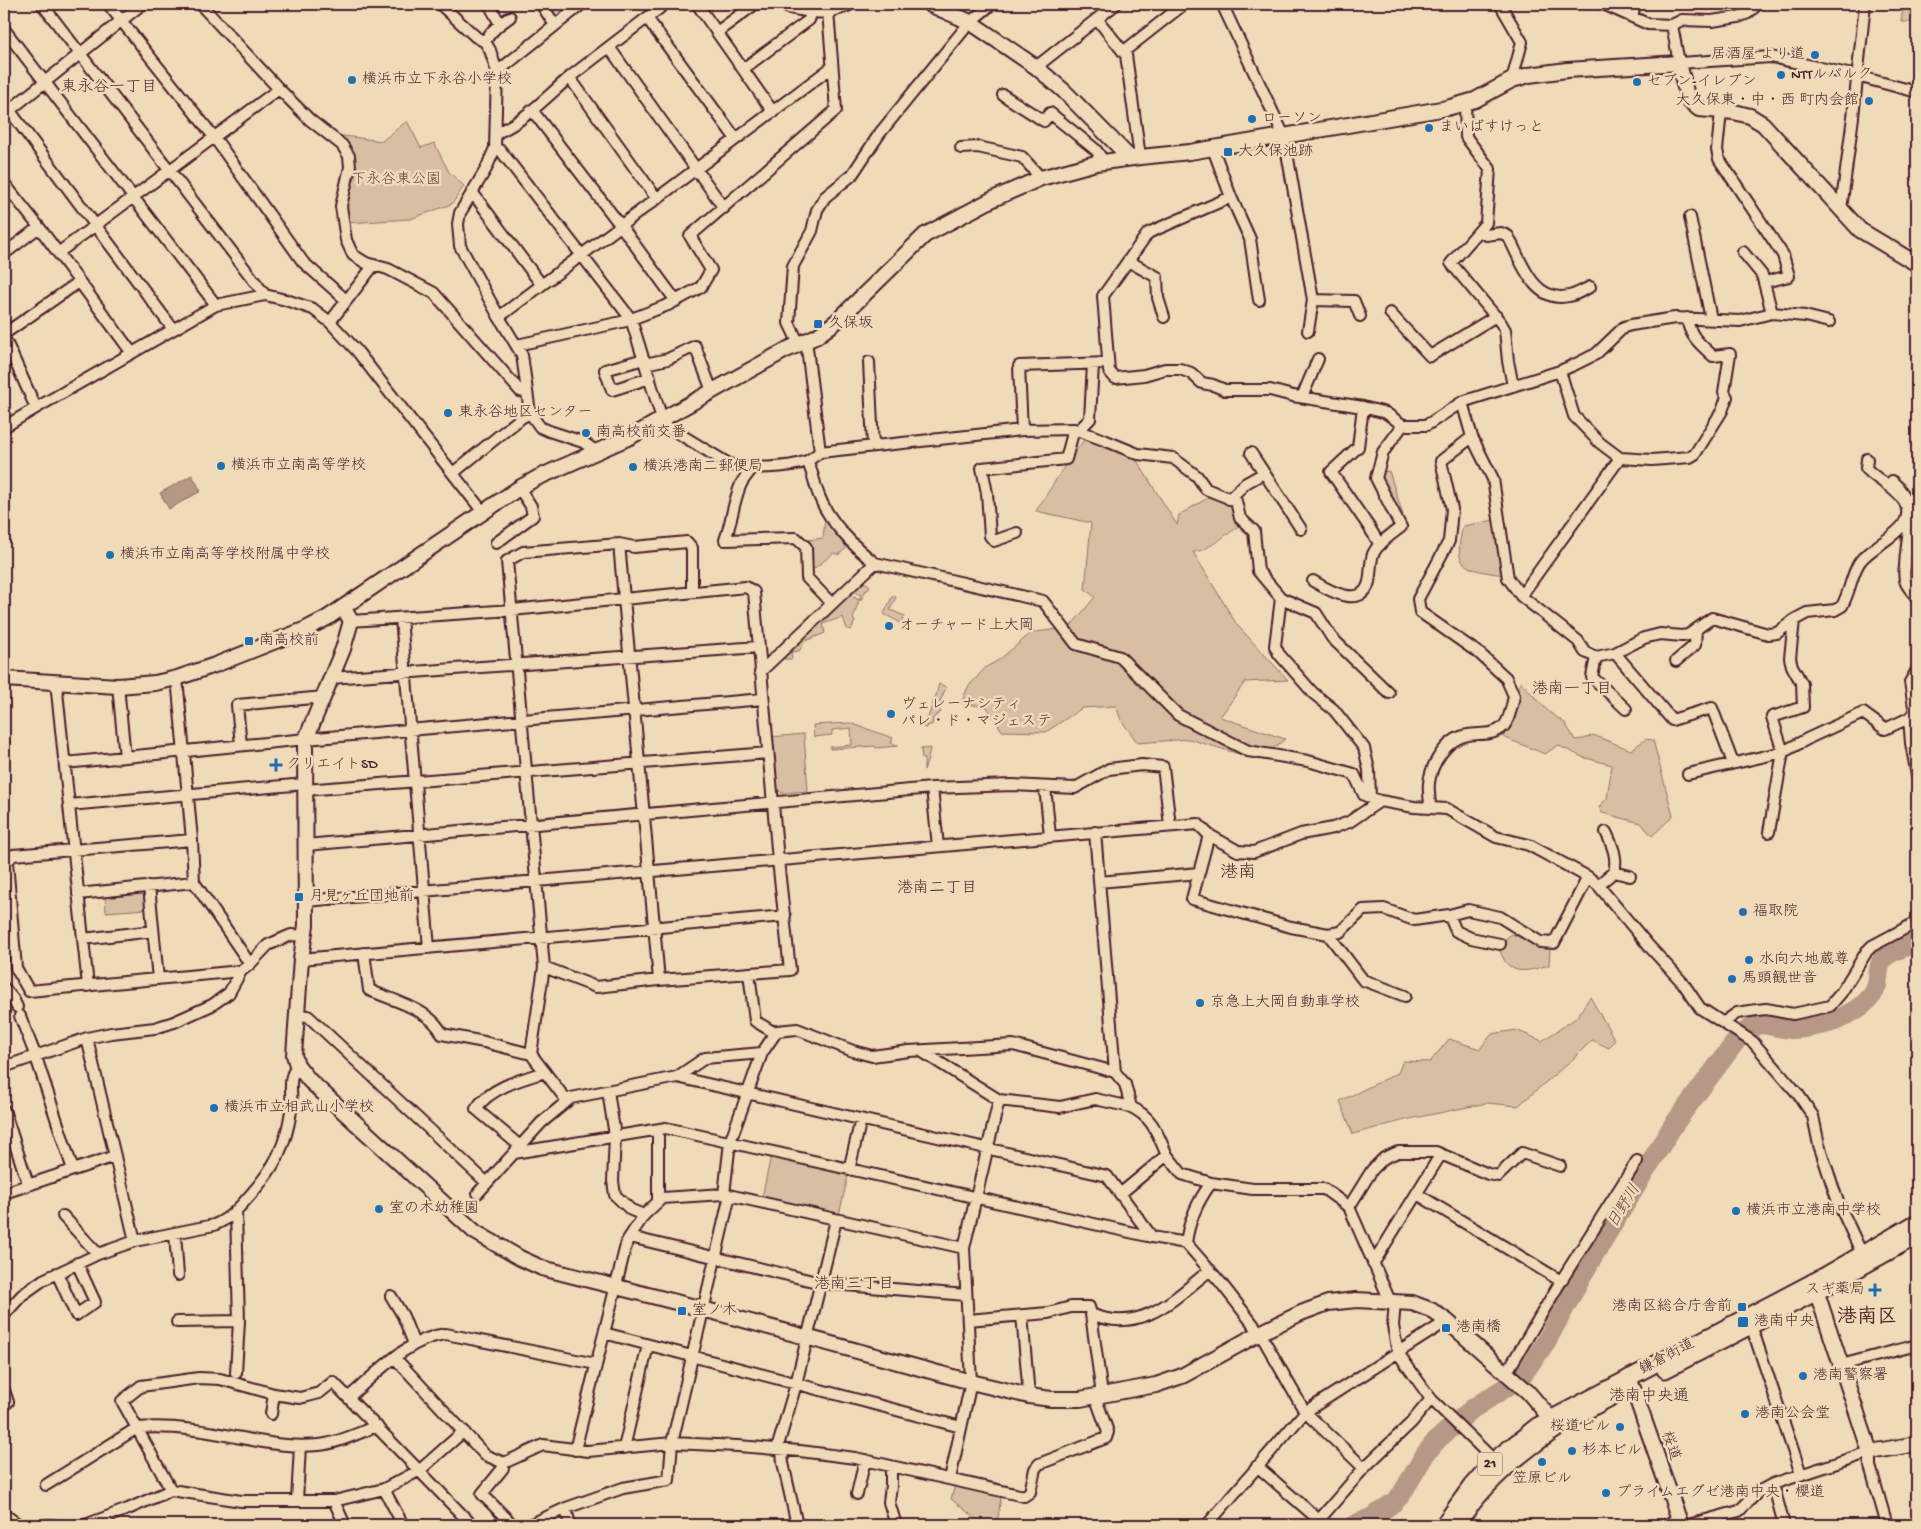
<svg xmlns="http://www.w3.org/2000/svg" width="1921" height="1529" viewBox="0 0 1921 1529" font-family="'Gochi Hand','Klee One',sans-serif">
	<style>
		.green { fill: #d8bfa4; stroke: #916f68 }
		.water { fill: #b59886; stroke: #8a6862 }
		.lines { fill: none; stroke-linecap: round; stroke-linejoin: round }
		.river { stroke: #b59886; stroke-width: 20 }
		.street-casing { stroke: #4a1f2b; stroke-width: 14 }
		.secondary-casing { stroke: #4a1f2b; stroke-width: 18 }
		.primary-casing { stroke: #4a1f2b; stroke-width: 19 }
		.street { stroke: #f0dbb9; stroke-width: 10 }
		.secondary { stroke: #f0dbb9; stroke-width: 14 }
		.primary { stroke: #f0dbb9; stroke-width: 15 }
		.poi-dot { fill: #1f6fb2; stroke: #f0dbb9; stroke-width: 2 }
		.labels { text-anchor: middle; dominant-baseline: central; stroke-width: 5; stroke-linejoin: round; paint-order: stroke }
		.shield { fill: #f0dbb9; stroke: #7c5756; stroke-width: 1 }
		.shield-label { font-size: 14px; font-weight: bold; fill: #4a1f2b }
		.poi-label { font-size: 15px; fill: #4a1f2b; stroke: #f0dbb9; text-anchor: start }
		.park-label { font-size: 15px; fill: #663f43; stroke: #f0dbb9 }
		.street-label { font-size: 15px; fill: #4a1f2b; stroke: #f0dbb9 }
		.neighbourhood-label { font-size: 16px; fill: #4a1f2b; stroke: #f0dbb9 }
		.water-label { font-size: 16px; font-style: italic; fill: #653d42; stroke: #f0dbb9 }
		.quarter-label { font-size: 18px; fill: #4a1f2b; stroke: #f0dbb9 }
		.district-label { font-size: 20px; font-weight: bold; fill: #4a1f2b; stroke: #f0dbb9 }
	</style>
	<rect width="100%" height="100%" fill="#f0dbb9"/>
	<filter id="ink" filterUnits="userSpaceOnUse"><feTurbulence type="fractalNoise" baseFrequency=".02" numOctaves="2"/><feDisplacementMap in="SourceGraphic" scale="10" xChannelSelector="R" yChannelSelector="G"/><feConvolveMatrix kernelMatrix="1 2 1 2 8 2 1 2 1" color-interpolation-filters="sRGB"/></filter>
	<g filter="url(#ink)">
		<path class="green" d="M545,4H572L557,16L551,15Z
			M1891,4H1917V22H1901L1903,8L1890,6Z
			M407,121L421,148L434,143L449,172L464,186L452,204L410,219L347,223C343,200 362,171 353,153C350,146 342,140 336,135L382,141Z
			M1087,436L1134,456L1177,525L1179,515L1211,496L1232,506L1238,524L1237,528C1225,535 1206,552 1193,552L1237,625L1288,680L1245,682L1220,717L1285,739L1259,760L1189,739L1138,743L1121,720L1116,706L1082,708L1046,732L1002,731L987,707L961,703L968,687L986,667L999,660L1031,633L1070,627L1095,597L1085,589L1091,523L1036,511L1068,461Z
			M1389,471L1403,515L1398,517L1379,478L1381,472Z
			M825,520L849,546L838,555L834,553L811,571L810,546L807,540L823,538Z
			M1495,520L1503,575C1466,569 1452,569 1463,526Z
			M863,581L870,586L868,590H866L861,600H859L861,595L852,591Z
			M848,594L859,600L853,619L855,621L851,630L847,629L843,617L823,624L825,633L805,641L799,651L791,652L792,659H780Z
			M893,595L896,597L890,610L905,616L901,623L884,614Z
			M1521,682L1549,712L1565,723L1575,740L1584,739L1593,735L1631,750L1646,739L1653,740L1673,816L1652,836L1641,823L1602,813L1599,807L1607,798L1612,765L1582,757L1558,745L1545,754L1503,737L1516,711L1518,689Z
			M939,684L946,687L938,707L941,712L933,718L932,725H928L927,728L923,727L926,718H928L934,699H935Z
			M850,723L893,738L891,743L899,746L876,748L875,746L830,749V747L852,745L851,728L832,730V735L814,737L813,725Z
			M804,734L808,791L782,793L776,788L771,737Z
			M930,748L928,759L924,770V759H922L921,749Z
			M142,892L146,896L147,909L106,912L105,895Z
			M1512,934L1543,948H1550L1549,965C1527,971 1510,978 1500,951L1505,939Z
			M1590,997L1615,1040L1609,1048L1592,1040L1574,1058L1518,1106L1487,1103L1405,1120L1353,1134L1340,1101L1398,1073L1403,1061L1430,1062L1449,1039L1480,1049L1492,1034L1516,1030L1542,1041L1576,1018Z
			M771,1156L849,1172L839,1215L762,1197Z
			M955,1485L1001,1496L997,1525H984L951,1499Z"/>
		<path class="water" d="M192,475L201,491L169,509L160,493Z"/>
		<g class="lines">
			<path class="river" d="M1354,1525L1373,1517L1394,1502L1401,1495L1426,1453L1437,1440L1472,1409L1511,1384L1523,1374L1546,1342L1592,1258L1674,1124L1739,1037C1763,1015 1766,1028 1792,1029C1801,1029 1829,1024 1837,1020C1852,1012 1872,1003 1877,985C1879,976 1877,963 1886,956C1894,950 1908,946 1917,942"/>
			<g class="street-casing">
				<path id="street" d="M42,4L265,295
					M108,4L214,137L303,262L346,300
					M200,4L279,89L310,120L342,145L349,156L350,167L341,206L346,240L353,255L366,263L388,269L434,293L520,391L526,392
					M440,4L476,37L485,42L490,50L497,72L495,148L486,169L460,213L458,224L460,246L499,317L522,355L530,413L540,427L549,431L583,442L597,452
					M489,4L500,24
					M541,4L555,25
					M697,4L773,112
					M1222,4L1284,136L1313,300L1308,331
					M1500,4L1522,42L1512,80
					M1603,4L1648,24L1672,25L1682,20L1712,21L1738,17L1748,13L1758,4
					M1632,17L1635,4
					M647,18L736,139
					M1097,19L1126,55L1140,157
					M1672,25L1679,63L1771,57L1857,76L1917,92
					M4,29L216,305
					M717,32L755,4
					M485,42C490,31 500,24 510,17
					M609,47L724,208
					M1123,52L1184,4
					M1036,67L1116,4
					M743,69L809,20L812,11
					M497,72L582,4
					M570,78L657,199
					M1003,95L1044,121L1050,113L1096,150L1104,162
					M4,103L173,329
					M1465,103L1466,137L1490,169L1486,223L1451,263L1501,323L1505,330L1508,361L1513,386
					M532,110L621,226L676,301
					M1721,112L1717,150L1719,159L1783,255L1789,276L1765,282
					M5,114L142,4
					M496,133C524,122 547,96 570,77C602,52 634,28 665,4
					M495,148L501,151L631,319L662,419L668,427L729,464C746,470 790,468 807,461C811,459 816,455 820,452L1022,430L1019,366L1108,363
					M961,148L978,147L1022,157L1041,178
					M1213,149L1231,197L1250,239L1259,300
					M4,183L39,227L132,353
					M472,192L541,284
					M1231,197L1148,233L1103,296L1109,371L1115,378L1144,375L1165,369H1180L1191,373L1202,383L1213,385L1225,390H1270L1293,396L1363,407L1386,413L1403,425H1427L1462,402L1560,371L1576,364L1596,354L1624,327L1631,325L1675,318L1740,321L1772,313L1805,316L1829,322
					M1841,209L1853,117L1865,4
					M1690,217L1711,319
					M1479,231L1486,235L1501,233L1508,236C1521,260 1533,304 1569,296C1576,295 1583,290 1590,287
					M1743,252L1762,275L1772,313
					M58,253L279,89
					M4,254L39,227
					M1128,261L1157,277L1158,298L1164,317
					M1313,300L1354,301L1360,316
					M1390,313L1430,356L1496,316
					M499,317L832,67
					M330,322L374,265
					M4,334L79,282
					M4,337L36,408L4,427
					M806,340L820,452
					M799,344L789,323L793,266L812,231L817,210L825,197L852,175L880,133L970,22L992,4
					M517,345L626,321L668,305L701,287L711,270L690,236L836,110L828,11
					M644,359L605,370L612,390L650,378
					M869,362L873,446
					M645,364L668,359L695,346L712,391
					M1315,366L1318,359
					M1560,371L1574,416L1600,443L1620,458L1652,460L1690,457L1695,454L1722,411L1727,397L1724,392L1730,354L1713,356C1701,345 1689,336 1687,318
					M1302,397L1313,371
					M1462,402L1472,437L1493,479L1508,578L1521,596L1578,641L1585,652L1596,657L1615,653L1644,638L1660,634L1682,636L1688,635L1712,618L1768,634L1777,633L1794,620
					M1363,407L1358,447L1331,472L1369,527L1380,545
					M36,408L216,305L265,295L286,300L313,309L330,322L357,351L483,512
					M1022,430L1074,429L1104,440L1138,454L1173,458L1197,476L1206,489L1236,501L1240,518L1254,531L1258,571L1281,598L1316,613L1332,638L1389,693
					M1078,431L1090,419L1093,364
					M1251,453L1301,529
					M807,461C814,474 814,485 820,498C829,521 855,548 875,563L1043,601L1076,644L1120,657L1178,715L1248,751L1308,761L1354,774L1364,795L1380,801L1414,807L1447,809L1496,837L1529,845L1588,877L1598,885L1648,945L1683,983L1700,1008L1753,1042L1798,1094L1813,1116L1819,1145L1838,1202L1862,1254
					M753,467C749,473 744,478 741,484C733,502 732,521 725,540L796,538L806,547L807,578L831,603
					M453,473L521,418L530,413
					M1892,481C1921,507 1906,530 1905,567C1904,572 1904,578 1906,583C1908,588 1914,594 1917,598
					M1229,499L1246,483L1264,473
					M1017,533L994,541L990,536L987,493L982,468L1066,459L1074,429
					M496,543L533,516L531,506L519,488
					M619,544L659,980
					M1313,581C1328,590 1362,610 1369,582C1371,573 1370,563 1373,554C1378,543 1392,534 1401,527L1376,478L1383,452L1403,425
					M1521,596L1620,458
					M1281,598L1275,646L1279,654L1313,693L1334,710L1364,748L1369,770L1370,798
					M401,618L429,948
					M351,621L512,610L746,587L754,592L778,860L790,970L659,980L596,987L544,967
					M1615,653L1672,720L1712,708L1733,763
					M1596,657L1592,677L1626,709
					M1676,661L1695,645L1696,630
					M760,672L875,563
					M177,678L192,840L194,882L250,964
					M331,678L759,647
					M56,682L88,986
					M118,686L125,757
					M1909,718L1911,743L1917,776
					M241,745L237,705L324,697
					M65,763L306,739L763,699
					M1688,774L1783,752L1809,738L1863,713L1885,729L1909,718L1915,713L1910,682L1917,670
					M1045,787L1050,836
					M932,788L938,846
					M305,790L768,753
					M69,805L305,784
					M1430,807C1430,799 1428,791 1429,783C1431,764 1447,738 1468,735C1481,733 1494,736 1504,726C1510,719 1512,705 1514,696L1506,678L1480,654L1420,612L1418,599L1449,541L1452,509L1441,461L1472,437
					M1095,832L1115,1072
					M1606,832C1612,845 1618,857 1614,872
					M1769,832L1783,752L1772,717L1803,707L1802,684L1792,666L1790,658L1794,620L1807,613L1835,610L1842,606C1850,592 1851,576 1859,563C1871,543 1921,530 1904,501C1894,486 1877,481 1866,468L1867,459
					M1209,835L1192,899L1291,927L1328,934
					M192,840L13,855L7,862L16,968L29,991L241,971
					M306,845L932,788L1012,785L1075,788L1109,769L1142,765L1163,767L1170,825
					M1099,882L1199,873
					M1598,885L1614,872L1630,876
					M149,886L158,979
					M78,894L194,882
					M306,901L1198,824L1209,835L1238,851L1254,852L1301,834L1333,828L1349,822L1380,801
					M1449,915L1456,931L1471,938L1500,944
					M83,939L153,931
					M364,953L369,990C392,1000 432,1010 442,1034L484,1042L531,1054
					M301,959L785,916
					M749,973L755,1021L775,1033
					M4,988L13,999L17,1007
					M1405,996L1363,980L1328,934L1340,932L1363,910L1384,909L1414,920L1449,915L1468,910L1500,917L1540,942L1554,943L1588,877
					M297,1015L308,1016L487,1183
					M20,1016L36,1057L73,1170
					M1724,1022L1737,1013L1757,1010L1766,1009L1793,1014L1830,1006L1841,993L1867,951L1872,946L1917,922
					M87,1038L135,1241
					M921,1051L999,1100L1060,1107L1095,1099L1131,1107
					M4,1067L87,1038L111,1033L155,1028L174,1022L212,1005L229,993L241,971L250,964L268,945L291,935L305,936
					M677,1077L705,1058L762,1053
					M608,1091L615,1136L613,1181L615,1195L631,1210L644,1215
					M567,1101L531,1054L544,967L507,561L523,552L619,544L634,547L687,542L692,548V591
					M4,1110L28,1184
					M520,1146L476,1109C489,1088 522,1079 545,1072
					M514,1153L666,1128L1152,1237
					M1167,1155L1182,1174L1211,1183L1253,1189H1324L1349,1207L1390,1301
					M849,1170L861,1119
					M4,1193L115,1156
					M478,1193L541,1123L571,1098L677,1077L1107,1176L1152,1237L1186,1243L1221,1283L1260,1333L1305,1412L1364,1468
					M724,1194L730,1142L762,1053L777,1031L797,1029L853,1051L872,1056L909,1051L1013,1045L1115,1072L1125,1084L1131,1107C1154,1118 1157,1134 1167,1155L1120,1194
					M1417,1194L1561,1281
					M658,1202V1130
					M1349,1207L1372,1170L1384,1158L1398,1152H1436L1488,1174L1498,1176L1522,1153L1560,1166
					M236,1212L239,1321L236,1373
					M63,1216L98,1254
					M175,1233L178,1275
					M630,1237L821,1283L966,1295
					M1186,1243C1189,1220 1197,1202 1211,1183
					M1373,1264L1441,1154
					M57,1273L76,1315L95,1302L77,1263
					M391,1296L403,1316L414,1344
					M1395,1301L1393,1326L1398,1353L1431,1399L1494,1460
					M1091,1314C1141,1335 1174,1299 1210,1270
					M4,1315L22,1295L43,1280L98,1254L135,1241L214,1225C231,1218 240,1207 252,1193C275,1167 286,1145 291,1111C293,1099 289,1086 292,1076C293,1072 296,1068 297,1065
					M1022,1315L1029,1396
					M968,1320L1048,1313L1071,1307H1089L1091,1314L1102,1395
					M177,1322L239,1321
					M1751,1325L1801,1474
					M604,1333L961,1427
					M395,1358L485,1455L504,1463L543,1445L588,1451L672,1443L738,1446L800,1451L855,1458L1024,1496L1030,1492L1035,1469L1039,1464L1106,1438L1108,1432L1095,1396
					M1841,1365L1917,1345
					M1507,1372L1561,1281L1637,1161
					M4,1390L8,1402
					M349,1397C377,1373 408,1338 446,1334L596,1364
					M271,1414L274,1394
					M624,1448L648,1345
					M777,1449L796,1384L836,1220
					M575,1450L627,1241L644,1215L662,1198L724,1194L964,1248
					M782,1450L783,1463L797,1525
					M504,1463L503,1468L482,1494L513,1525
					M891,1466V1486L889,1502L896,1525
					M1257,1466L1319,1520L1364,1468L1411,1423L1431,1399
					M950,1479L971,1382L964,1248L999,1100
					M1773,1484L1784,1525
					M46,1485L137,1428C170,1425 203,1430 236,1437C265,1442 288,1448 319,1445C339,1443 358,1433 377,1426
					M384,1489L403,1525
					M171,1490L122,1401L141,1386L199,1378L220,1379L274,1394L300,1398L319,1393L333,1382L472,1525
					M857,1494L865,1460
					M297,1501L300,1446
					M334,1501L345,1525
					M566,1508L570,1525
					M4,1514L19,1525
					M46,1525H53
					M85,1525L128,1509L171,1490L241,1501H334L384,1489L420,1470L464,1431
					M529,1525L566,1508L623,1488L669,1480L672,1443L730,1195
					M1207,1525L1305,1412L1447,1321
					M1667,1525L1677,1518
					M1688,1525L1739,1511L1758,1492L1773,1484L1870,1452V1466L1887,1525"/>
			</g>
			<g class="secondary-casing">
				<path id="secondary" d="M786,4L789,6C816,11 821,14 847,4
					M929,4L970,22L1036,67L1064,91L1130,158
					M343,607L351,621L343,649L306,739L305,747L306,925L301,959L294,1055L297,1065L310,1081L475,1232L520,1258L542,1268L703,1309L971,1382L1029,1396L1051,1399H1080L1156,1385L1182,1376L1260,1333L1301,1313L1328,1303L1356,1300L1412,1303L1431,1310L1447,1321L1528,1392L1557,1426
					M4,679L118,686L155,683L177,678L215,665L306,629L327,618L519,488L537,478L632,436L786,350L817,336L837,321L925,235L993,199L1041,178L1096,163L1140,157L1190,152L1447,108L1475,100L1512,80L1529,75L1567,70L1679,63L1688,100L1699,109L1734,112L1750,116L1763,124L1860,230L1917,264
					M1813,1281L1870,1452L1917,1444
					M1629,1377L1681,1525"/>
			</g>
			<g class="primary-casing">
				<path id="primary" d="M1665,1370L1817,1292L1917,1236
					M1443,1525L1471,1486L1494,1460L1537,1426L1824,1276L1917,1222
					M1457,1525C1496,1465 1558,1424 1622,1392"/>
			</g>
			<use href="#street" class="street"/>
			<use href="#secondary" class="secondary"/>
			<use href="#primary" class="primary"/>
		</g>
	</g>
	<g class="poi-dot">
		<circle cx="1815" cy="55" r="5"/>
		<circle cx="1781" cy="75" r="5"/>
		<circle cx="352" cy="80" r="5"/>
		<circle cx="1637" cy="82" r="5"/>
		<circle cx="1869" cy="101" r="5"/>
		<circle cx="1252" cy="119" r="5"/>
		<circle cx="1429" cy="128" r="5"/>
		<rect x="1223" y="147" width="10" height="10" rx="2.5"/>
		<rect x="813" y="319" width="10" height="10" rx="2.5"/>
		<circle cx="448" cy="413" r="5"/>
		<circle cx="586" cy="433" r="5"/>
		<circle cx="221" cy="466" r="5"/>
		<circle cx="633" cy="467" r="5"/>
		<circle cx="110" cy="555" r="5"/>
		<circle cx="889" cy="626" r="5"/>
		<rect x="244" y="636" width="10" height="10" rx="2.5"/>
		<circle cx="891" cy="714" r="5"/>
		<path d="M273.5 757.5h5v5h5v5h-5v5h-5v-5h-5v-5h5z"/>
		<rect x="294" y="892" width="10" height="10" rx="2.5"/>
		<circle cx="1743" cy="912" r="5"/>
		<circle cx="1749" cy="960" r="5"/>
		<circle cx="1732" cy="979" r="5"/>
		<circle cx="1200" cy="1003" r="5"/>
		<circle cx="214" cy="1108" r="5"/>
		<circle cx="379" cy="1209" r="5"/>
		<circle cx="1736" cy="1211" r="5"/>
		<path d="M1872.5 1282.5h5v5h5v5h-5v5h-5v-5h-5v-5h5z"/>
		<rect x="1737" y="1302" width="10" height="10" rx="2.5"/>
		<rect x="677" y="1306" width="10" height="10" rx="2.5"/>
		<rect x="1737" y="1316" width="12" height="12" rx="2.5"/>
		<rect x="1441" y="1323" width="10" height="10" rx="2.5"/>
		<circle cx="1803" cy="1376" r="5"/>
		<circle cx="1745" cy="1414" r="5"/>
		<circle cx="1620" cy="1427" r="5"/>
		<circle cx="1572" cy="1451" r="5"/>
		<circle cx="1542" cy="1462" r="5"/>
		<circle cx="1606" cy="1493" r="5"/>
	</g>
	<g class="labels">
		<rect class="shield" x="1477.5" y="1452.5" width="25" height="23" rx="4"/>
		<g class="shield-label">
			<text x="1490" y="1464">21</text>
		</g>
		<g class="poi-label">
			<text x="1805" y="55" text-anchor="end">居酒屋 より道</text>
			<text x="1791" y="75">NTTルパルク</text>
			<text x="362" y="80">横浜市立下永谷小学校</text>
			<text x="1647" y="82">セブン-イレブン</text>
			<text x="1859" y="101" text-anchor="end">大久保東・中・西 町内会館</text>
			<text x="1262" y="119">ローソン</text>
			<text x="1439" y="128">まいばすけっと</text>
			<text x="1238" y="152">大久保池跡</text>
			<text x="828" y="324">久保坂</text>
			<text x="458" y="413">東永谷地区センター</text>
			<text x="596" y="433">南高校前交番</text>
			<text x="231" y="466">横浜市立南高等学校</text>
			<text x="643" y="467">横浜港南二郵便局</text>
			<text x="120" y="555">横浜市立南高等学校附属中学校</text>
			<text x="899" y="626">オーチャード上大岡</text>
			<text x="259" y="641">南高校前</text>
			<text x="901" y="705">ヴェレーナシティ<tspan x="901" dy="17">パレ・ド・マジェステ</tspan></text>
			<text x="286" y="765">クリエイトSD</text>
			<text x="309" y="897">月見ヶ丘団地前</text>
			<text x="1753" y="912">福取院</text>
			<text x="1759" y="960">水向六地蔵尊</text>
			<text x="1742" y="979">馬頭観世音</text>
			<text x="1210" y="1003">京急上大岡自動車学校</text>
			<text x="224" y="1108">横浜市立相武山小学校</text>
			<text x="389" y="1209">室の木幼稚園</text>
			<text x="1746" y="1211">横浜市立港南中学校</text>
			<text x="1865" y="1290" text-anchor="end">スギ薬局</text>
			<text x="1732" y="1307" text-anchor="end">港南区総合庁舎前</text>
			<text x="692" y="1311">室ノ木</text>
			<text x="1754" y="1322">港南中央</text>
			<text x="1456" y="1328">港南橋</text>
			<text x="1813" y="1376">港南警察署</text>
			<text x="1755" y="1414">港南公会堂</text>
			<text x="1610" y="1427" text-anchor="end">桜道ビル</text>
			<text x="1582" y="1451">杉本ビル</text>
			<text x="1542" y="1479" text-anchor="middle">笠原ビル</text>
			<text x="1616" y="1493">プライムエグゼ港南中央・櫻道</text>
		</g>
		<g class="park-label">
			<text x="396" y="180">下永谷東公園</text>
		</g>
		<g class="street-label">
			<text transform="translate(1667 1357) rotate(-28)">鎌倉街道</text>
			<text transform="translate(1670 1446) rotate(71)">桜道</text>
		</g>
		<g class="neighbourhood-label">
			<text x="109" y="88">東永谷一丁目</text>
			<text x="1572" y="690">港南一丁目</text>
			<text x="937" y="889">港南二丁目</text>
			<text x="854" y="1285">港南三丁目</text>
			<text x="1649" y="1397">港南中央通</text>
		</g>
		<g class="water-label">
			<text transform="translate(1625 1207) rotate(-59)">日野川</text>
		</g>
		<g class="quarter-label">
			<text x="1238" y="873">港南</text>
		</g>
		<g class="district-label">
			<text x="1867" y="1318">港南区</text>
		</g>
	</g>
	<rect width="1921" height="1529" fill="none" stroke="#f0dbb9" stroke-width="20"/>
	<rect x="10" y="10" width="1901" height="1509" fill="none" stroke="#4a1f2b" stroke-width="2" filter="url(#ink)"/>
</svg>
